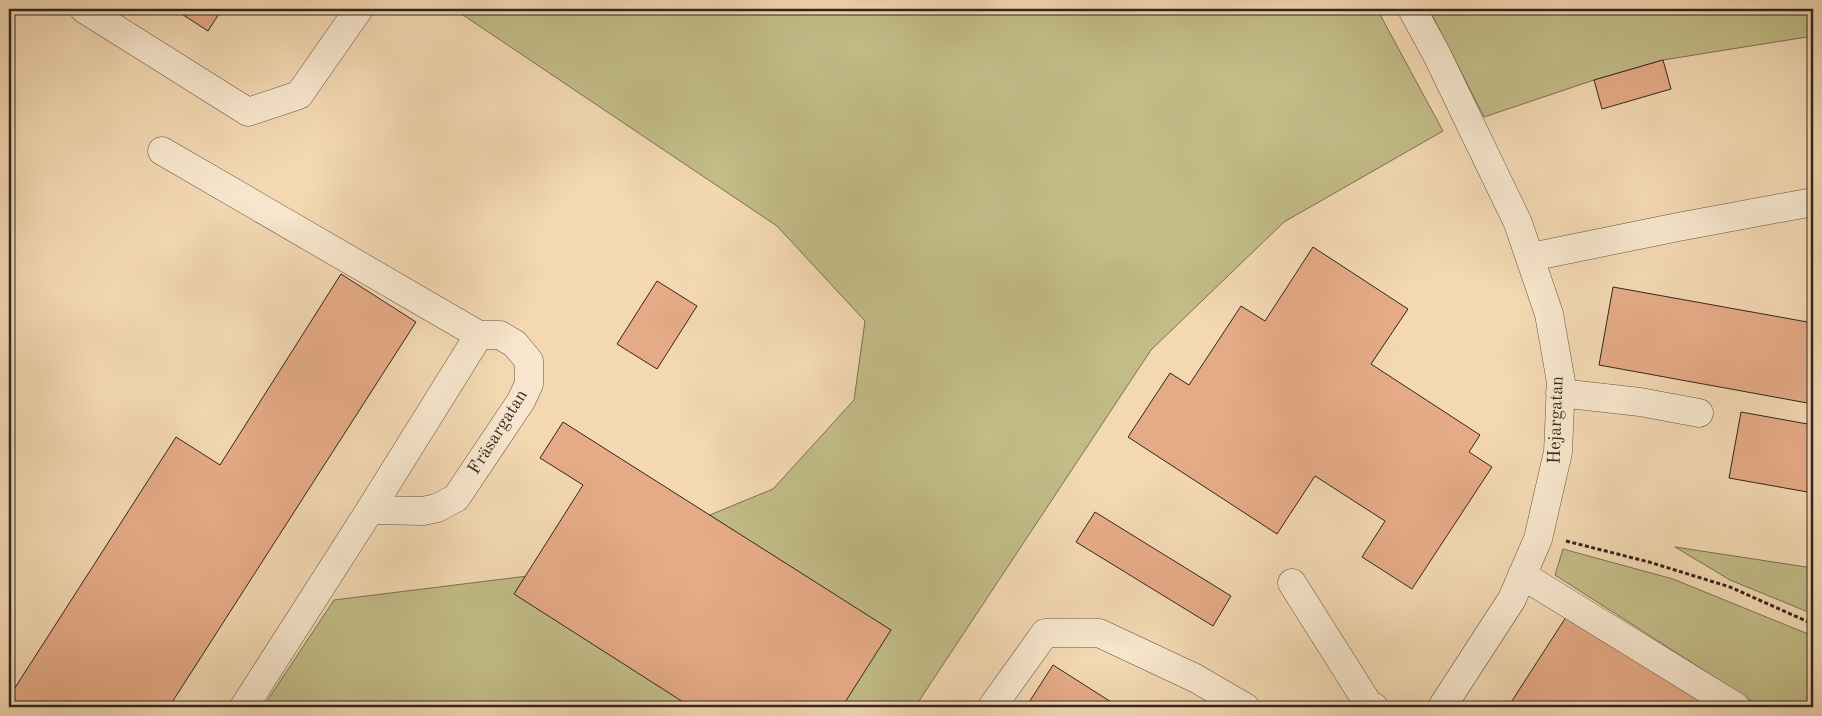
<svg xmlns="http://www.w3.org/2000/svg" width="1822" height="716" viewBox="0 0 1822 716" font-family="'Old Standard TT',serif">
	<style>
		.green { fill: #c2bc87; stroke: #7a7153 }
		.building { fill: #e5ab86; stroke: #31261f }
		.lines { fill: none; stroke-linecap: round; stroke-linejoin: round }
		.minor-casing { stroke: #625244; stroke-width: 29 }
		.path { stroke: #31261f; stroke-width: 3; stroke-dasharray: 4 2.5; stroke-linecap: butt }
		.minor { stroke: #f7e6cd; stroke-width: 28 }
		.labels { text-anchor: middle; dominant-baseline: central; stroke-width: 5; stroke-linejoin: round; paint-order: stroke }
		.street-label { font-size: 18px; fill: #31261f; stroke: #f7e6cd }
	</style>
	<rect width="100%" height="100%" fill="#f3d8b2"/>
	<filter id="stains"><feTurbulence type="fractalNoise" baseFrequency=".004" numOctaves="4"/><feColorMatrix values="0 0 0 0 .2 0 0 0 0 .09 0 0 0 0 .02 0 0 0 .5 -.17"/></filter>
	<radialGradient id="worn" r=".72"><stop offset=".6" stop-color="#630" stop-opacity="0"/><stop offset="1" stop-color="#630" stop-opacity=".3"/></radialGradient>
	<path class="green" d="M454,9H1377L1443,131L1284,222L1151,350L915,707H263L334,600L576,570L773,489L854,400L865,321L777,226Z
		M1429,9H1813V36L1663,60L1594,80L1484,117Z
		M1675,547L1813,568V614L1730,580Z
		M1563,549L1673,579L1813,636V707H1761L1555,575Z"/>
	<path class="building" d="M174,9H222L208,31Z
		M1663,60L1671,89L1602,109L1594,80Z
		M1313,247L1408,309L1371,364L1480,435L1469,452L1492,467L1412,589L1362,557L1385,521L1315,476L1277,534L1128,437L1170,373L1189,385L1241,306L1265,321Z
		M341,274L416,322L169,707H9V697L176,437L220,465Z
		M657,281L697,306L657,369L617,344Z
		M1613,287L1813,323V404L1599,365Z
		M1741,412L1813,425V493L1729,478Z
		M563,422L891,630L842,707H691L514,594L583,485L540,458Z
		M1095,512L1231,596L1213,626L1076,542Z
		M1570,611L1719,707H1508Z
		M1053,665L1119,707H1026Z"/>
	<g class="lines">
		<g class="minor-casing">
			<path id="minor" d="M84,9L248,112L299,95L359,9
				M1412,9L1437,55L1518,223L1549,314L1561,382L1558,452L1538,539L1512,599L1442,707
				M162,151L479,335
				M1531,257L1678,227L1813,202
				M1560,393L1640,402L1699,413
				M1522,575L1736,707
				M1292,583L1369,705L1374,707
				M244,707L370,510L479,335H500L515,344L529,361V384L521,401L456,498L437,508L423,511L370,510
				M992,707L1045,633H1099L1195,678L1245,707"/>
		</g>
		<path class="path" d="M1566,541L1649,562L1730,587L1813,624"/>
		<use href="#minor" class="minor"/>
	</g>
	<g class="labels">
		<g class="street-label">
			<text transform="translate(1556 420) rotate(-88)">Hejargatan</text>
			<text transform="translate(498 432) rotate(-58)">Fräsargatan</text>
		</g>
	</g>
	<rect width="1822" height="716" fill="none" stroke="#f3d8b2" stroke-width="30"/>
	<rect x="10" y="10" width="1802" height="696" fill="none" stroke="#31261f" stroke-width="2.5"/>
	<rect x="15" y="15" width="1792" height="686" fill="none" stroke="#31261f"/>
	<rect width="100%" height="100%" filter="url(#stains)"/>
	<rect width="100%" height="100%" fill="url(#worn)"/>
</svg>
